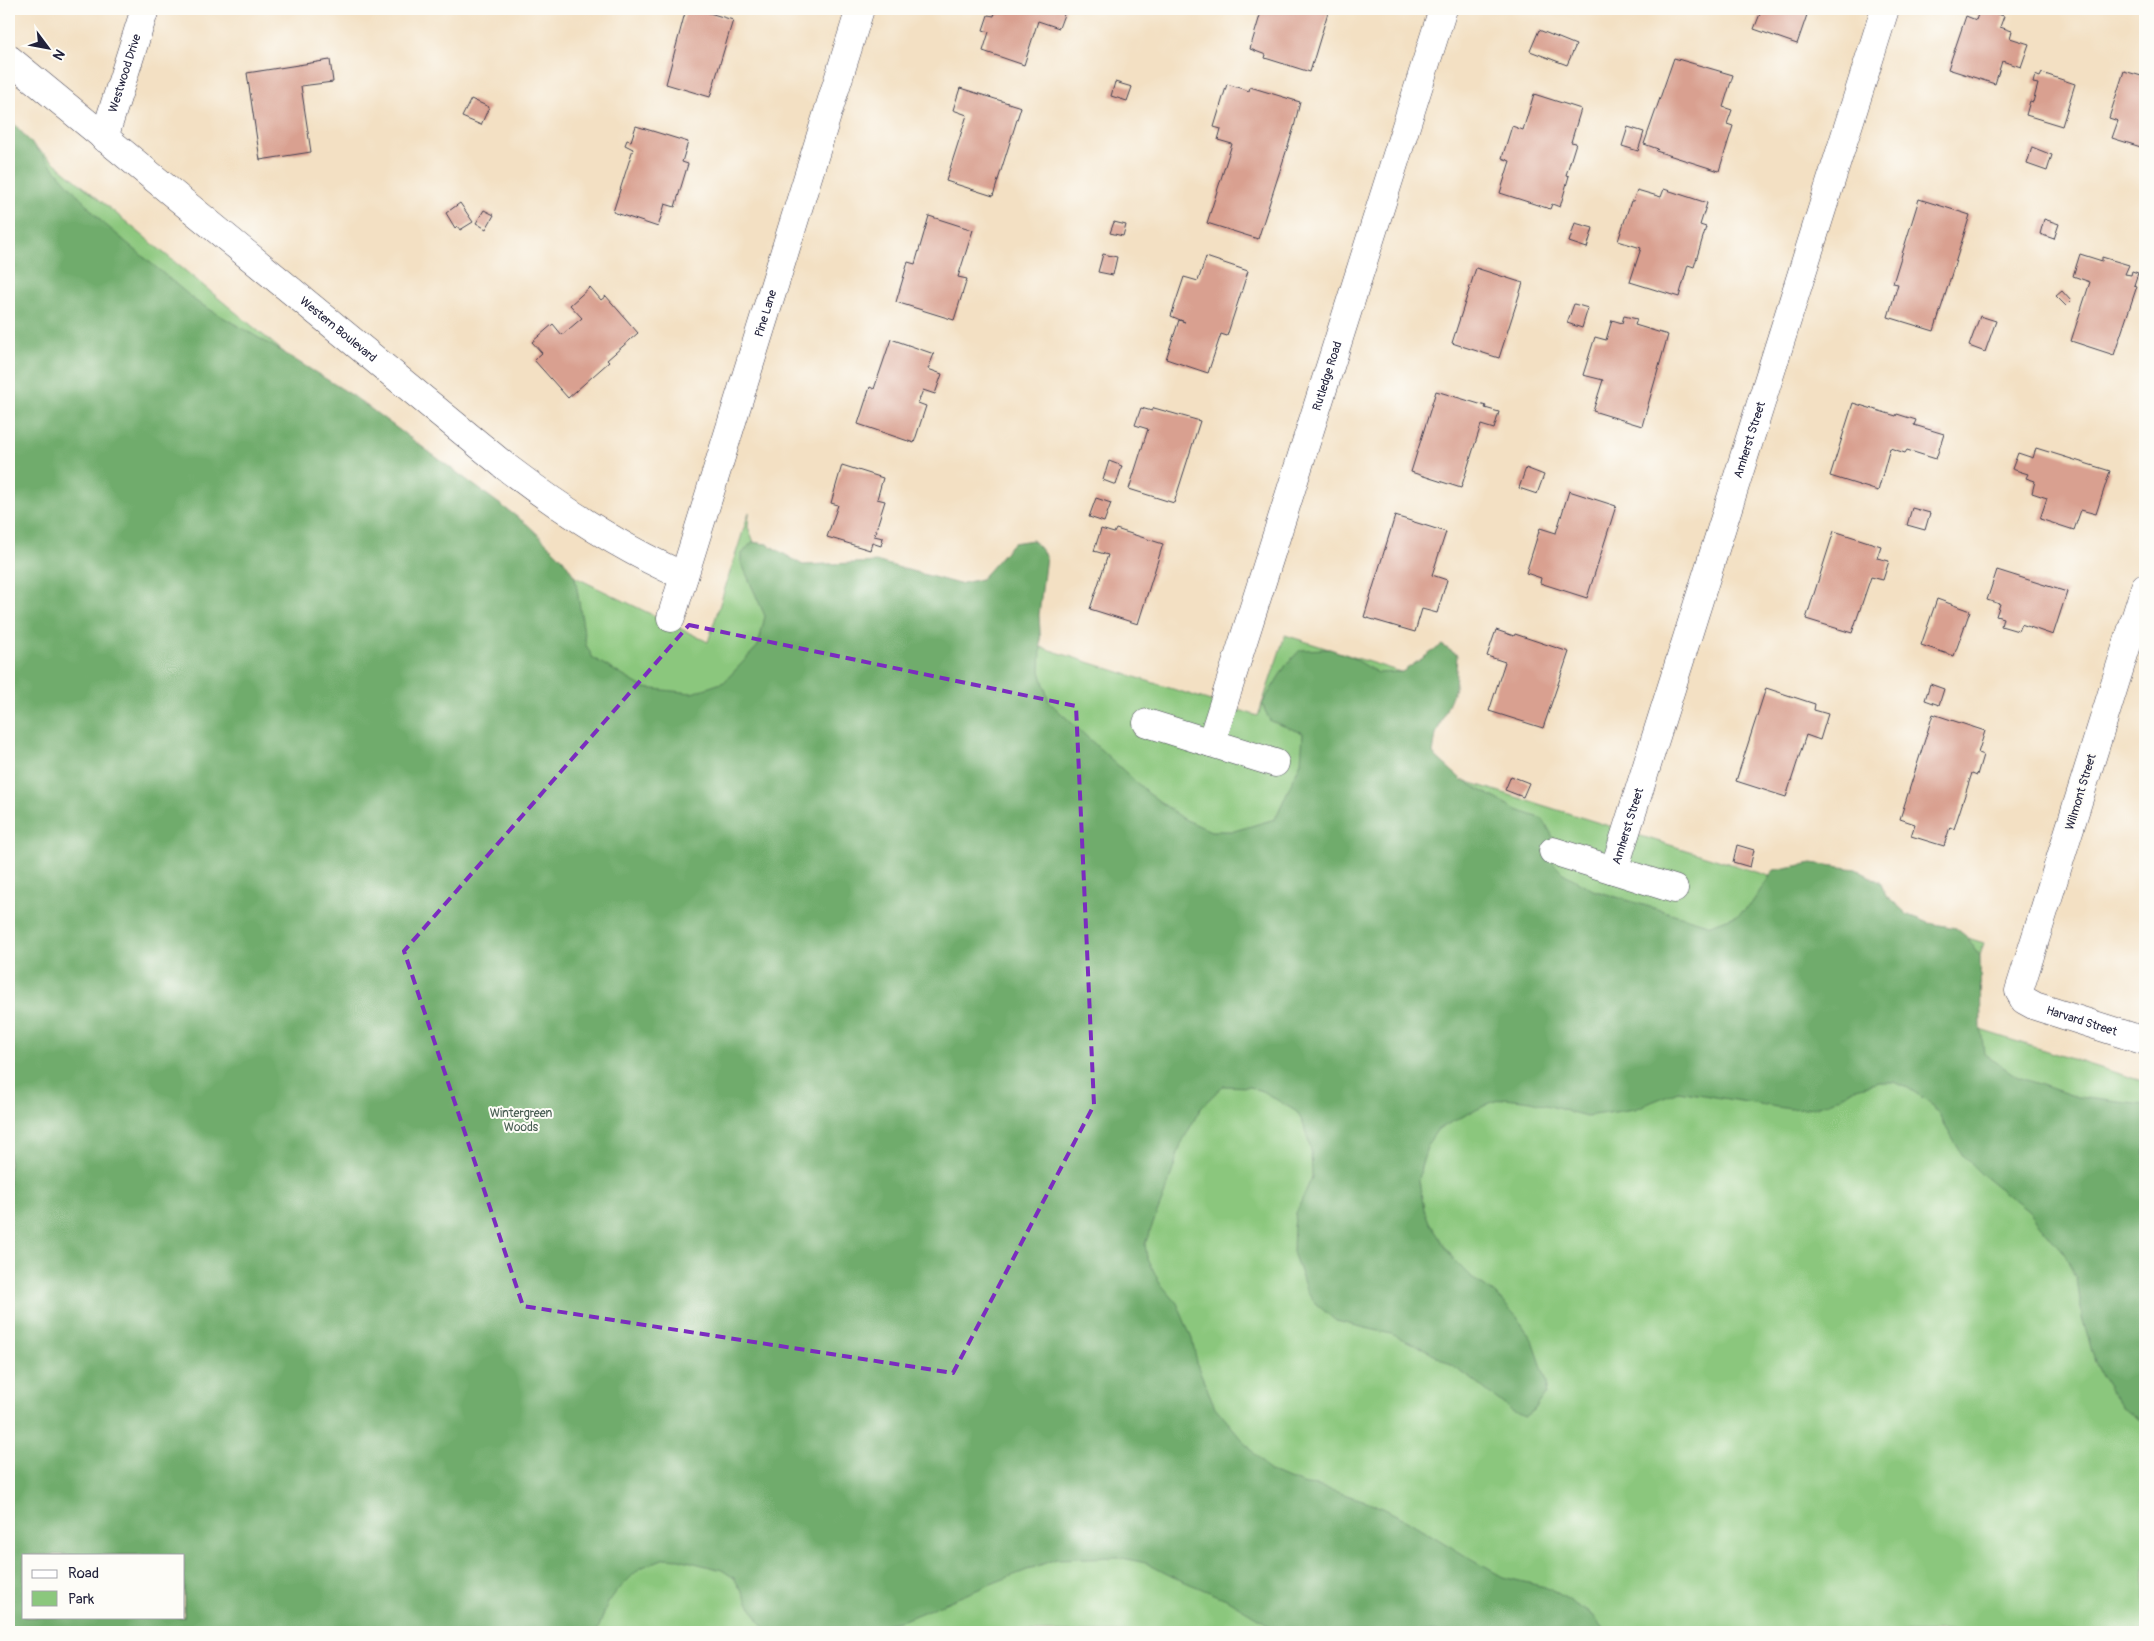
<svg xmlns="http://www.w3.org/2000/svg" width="2154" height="1641" viewBox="0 0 2154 1641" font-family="Pangolin,sans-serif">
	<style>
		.green { fill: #8bc77d; stroke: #56745c; fill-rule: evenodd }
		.forest { fill: #70ac6c; stroke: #496754; fill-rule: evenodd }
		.building { fill: #d9a090 }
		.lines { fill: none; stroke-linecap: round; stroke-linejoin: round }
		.minor-casing { stroke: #413e4f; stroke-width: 29 }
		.minor { stroke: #fff; stroke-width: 28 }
		.marked { fill: none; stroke: #7b2cbf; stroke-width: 4; stroke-dasharray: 10 6; stroke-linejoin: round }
		.labels { text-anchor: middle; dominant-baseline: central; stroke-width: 4; stroke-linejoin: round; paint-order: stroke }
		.street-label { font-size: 12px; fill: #22223b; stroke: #fdfcf7 }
		.park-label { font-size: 12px; fill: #475c52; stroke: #fdfcf7 }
	</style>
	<rect width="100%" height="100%" fill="#fdfcf7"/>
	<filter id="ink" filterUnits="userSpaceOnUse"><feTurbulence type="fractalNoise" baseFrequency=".02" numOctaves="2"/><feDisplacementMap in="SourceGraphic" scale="10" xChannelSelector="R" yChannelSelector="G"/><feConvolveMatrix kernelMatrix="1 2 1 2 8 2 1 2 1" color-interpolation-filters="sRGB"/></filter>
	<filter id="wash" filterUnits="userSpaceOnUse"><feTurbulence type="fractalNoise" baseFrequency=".0096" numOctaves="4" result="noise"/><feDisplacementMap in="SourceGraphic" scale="20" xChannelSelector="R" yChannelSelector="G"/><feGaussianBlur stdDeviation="1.12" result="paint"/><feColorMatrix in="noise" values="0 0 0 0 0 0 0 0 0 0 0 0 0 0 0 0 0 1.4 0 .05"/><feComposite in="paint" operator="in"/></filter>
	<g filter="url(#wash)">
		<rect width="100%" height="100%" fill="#f3e0c3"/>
		<path class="green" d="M9,125L476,511L575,577L708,642L749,512L748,527L756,547L826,579L1258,716L1285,635L1444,686L1420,767L1984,943L1958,1023L2145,1082V1632H9ZM24,1555H184V1617H24Z"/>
		<path class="forest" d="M9,118L101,221L197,302L276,348L352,395L528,525L563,559L575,577L586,645L593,658L644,688L692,693L724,682L758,646L765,616L741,562V555L752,542L767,544L803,565L879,562L959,584L981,579L1013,543L1033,540L1046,556L1039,615L1041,648L1040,671L1049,702L1148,793L1184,819L1211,831H1234L1275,819L1301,762L1303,733L1270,721L1262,704L1286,665L1300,650L1330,649L1350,656L1378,673L1402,672L1442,645L1457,655L1455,688L1436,734L1433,754L1462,780L1517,810L1543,819L1553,837L1549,859L1563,873L1593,890L1711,925L1738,915L1751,904L1774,870L1812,863L1856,869L1880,882L1886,895L1908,915L1929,923L1956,928L1967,937L1980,956L1981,1030L1984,1054L2018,1077L2077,1097L2145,1105V1423L2121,1408L2112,1396L2095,1362L2082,1317L2077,1278L2063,1252L2028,1211L1981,1174L1963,1156L1932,1104L1908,1088L1894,1082H1879L1853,1089L1841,1097L1817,1107L1790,1109L1678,1091L1635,1109L1586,1116L1531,1101L1506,1098L1490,1103L1438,1129L1429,1142L1421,1167L1419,1181L1424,1209L1429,1222L1454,1260L1472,1278L1495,1294L1517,1317L1533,1341L1547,1382L1545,1395L1536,1408L1524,1417L1512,1411L1469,1377L1429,1351L1391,1334L1336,1321L1315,1303L1307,1292L1293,1252L1294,1226L1296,1213L1312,1177L1311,1150L1303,1123L1297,1112L1262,1091L1249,1087L1223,1086L1202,1106L1181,1144L1167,1188L1145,1244L1147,1257L1159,1282L1177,1303L1192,1339L1198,1367L1215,1407L1270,1472L1306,1485L1318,1486L1369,1502L1405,1519L1469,1558L1503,1577L1545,1587L1558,1594L1594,1616L1607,1632H1275L1263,1621L1226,1599L1171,1576L1146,1563L1117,1557L1056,1559L996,1582L904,1620L855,1632H770L759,1621L734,1578L722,1570L679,1559L665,1558L640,1568L616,1592L608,1603L597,1632H9ZM24,1555H184V1617H24Z"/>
		<g id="blocks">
			<path class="building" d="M686,9H696L733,20L710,97L666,84Z
				M996,9H1066L1059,28L1038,21L1024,65L983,51L989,32L983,30L988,15L994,16Z
				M1262,9L1274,12L1275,9H1329L1310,72L1265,58L1266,55L1250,49Z
				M1762,9H1809L1797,44L1754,29Z
				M1980,9L2004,16L2000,27L2012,31L2010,38L2029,44L2021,67L2002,61L1995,84L1948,69L1966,16L1976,20Z
				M1539,30L1576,45L1567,65L1530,51Z
				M1674,58L1733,75L1723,107L1732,110L1727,124L1733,126L1719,171L1656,151L1658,149L1644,144Z
				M330,60L333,82L301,86L311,152L260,160L247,73Z
				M2124,71L2145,77L2144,148L2112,138L2118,121L2109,118Z
				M2042,73L2075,84L2062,126L2026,115L2030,101L2033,102L2038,84L2033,83L2035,75L2040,77Z
				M1115,82L1132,87L1127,101L1111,96Z
				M1227,84L1249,91L1250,87L1300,102L1294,127L1258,239L1207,223L1232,144L1218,140L1221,129L1214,127Z
				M960,88L1021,107L993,196L946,181L967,115L953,110Z
				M1534,94L1581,109L1571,142L1576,143L1566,175L1569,176L1560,207L1552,204L1550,209L1500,193L1510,161L1502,158L1512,126L1523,130Z
				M471,99L489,107L481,125L462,117Z
				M636,126L688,142L682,162L688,164L675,207L665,204L658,227L613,212L633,149L625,145L627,140L631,141Z
				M1628,127L1644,132L1638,151L1622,146Z
				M2032,147L2052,155L2047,171L2027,164Z
				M1664,189L1707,203L1700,225L1706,227L1694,267L1688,265L1679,297L1630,282L1641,248L1618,241L1631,201H1633L1637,190L1661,197Z
				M1919,199L1970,215L1934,331L1888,317L1898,284L1893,283Z
				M460,203L473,222L460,230L457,226L455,228L446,213Z
				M484,210L494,215L486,229L476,223Z
				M929,216L973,230L958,277L967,279L954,320L896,302L908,262L915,264Z
				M2044,219L2059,224L2054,239L2040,234Z
				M1114,222L1126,225L1123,236L1110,233Z
				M1575,223L1593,228L1587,248L1569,242Z
				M1103,254L1117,257L1113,275L1098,272Z
				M2080,254L2102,261V257L2129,265L2125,274L2131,275L2132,271L2138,273L2134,285L2137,286L2114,355L2071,341L2090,282L2073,276Z
				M1206,257L1248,271L1227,336L1221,334L1208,373L1166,359L1179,320L1185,322L1171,316L1184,277L1198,281Z
				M1476,268L1523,283L1499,358L1452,343Z
				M590,287L601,300L606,296L638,333L607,360L609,362L568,398L534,360L542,353L532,342L553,324L562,335L582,318L570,305Z
				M2062,291L2071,301L2066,306L2056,296Z
				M1574,304L1588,308L1582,328L1567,323Z
				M1624,316L1637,319L1635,325L1668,335L1642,426L1593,411L1603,380L1583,375L1595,337L1606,340L1612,320L1622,323Z
				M1980,316L1996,321L1985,352L1969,346Z
				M891,339L934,354L928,369L942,374L935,394L923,390L918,403L926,406L914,443L858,424L870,387L874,389Z
				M1436,391L1486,406L1485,408L1499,412L1494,429L1481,425L1461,488L1411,472Z
				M1853,403L1896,416L1897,414L1916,420L1914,425L1944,434L1936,459L1907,450L1905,453L1890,448L1878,491L1830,476Z
				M1141,408L1152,411L1154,408L1200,421L1174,503L1129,489L1148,429L1135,425Z
				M2036,448L2110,471L2096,514L2081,510L2074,530L2040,519L2047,498L2032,493L2035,481L2026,478L2028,474L2012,469L2018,453L2033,458Z
				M1109,461L1122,466L1116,485L1103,480Z
				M842,465L883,478L877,499L885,501L874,536L883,538L881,546L872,543L870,550L827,537L838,505L831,503Z
				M1526,468L1544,475L1537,494L1519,488Z
				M1569,491L1616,506L1587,598L1540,583L1541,578L1526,573L1540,528L1556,533Z
				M1096,498L1111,503L1104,522L1089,517Z
				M1912,508L1930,513L1925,530L1907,525Z
				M1395,516L1446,532L1432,575L1447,580L1437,613L1422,609L1415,632L1364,617Z
				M1101,529L1114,533L1116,529L1163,544L1138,624L1090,609L1108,555L1094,551Z
				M1834,531L1881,546L1877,558L1889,561L1883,580L1871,577L1852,633L1806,619Z
				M1997,570L2067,592L2053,635L2021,624L2018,631L2001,626L2003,618L1996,616L2000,604L1987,600Z
				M1937,599L1970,611L1954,656L1921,645Z
				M1496,630L1514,636L1515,634L1569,652L1543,728L1489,711L1505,662L1487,656Z
				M1930,684L1944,689L1939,705L1925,700Z
				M1766,688L1815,704L1814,710L1828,714L1820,740L1806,735L1786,797L1736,781Z
				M1933,714L1985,731L1978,753L1983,755L1977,775L1972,773L1954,829L1950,827L1944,846L1911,836L1915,824L1900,819Z
				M1511,776L1529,783L1523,797L1505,790Z
				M1737,845L1754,850L1750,867L1733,862Z"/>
		</g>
	</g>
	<g filter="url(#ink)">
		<use href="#blocks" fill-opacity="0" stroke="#413e4f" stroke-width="1"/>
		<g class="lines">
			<g class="minor-casing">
				<g id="minor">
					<path id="s1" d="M9,59L506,467C561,509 620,548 684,576"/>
					<path id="s2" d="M104,138L145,9"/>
					<path id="s3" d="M2145,587L2019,991L2024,1000L2035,1006L2145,1041"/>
					<path id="s4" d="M671,618L860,9"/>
					<path d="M1147,723L1275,763"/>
					<path id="s5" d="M1211,743L1443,9"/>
					<path d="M1553,851L1674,889"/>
					<path id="s6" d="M1614,870L1885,9"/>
				</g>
			</g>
			<use href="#minor" class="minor"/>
		</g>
	</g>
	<path class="marked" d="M689,625L1076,706L1094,1105L953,1373L523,1306L404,951Z"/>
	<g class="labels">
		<g class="street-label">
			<text stroke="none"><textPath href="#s2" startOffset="68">Westwood Drive</textPath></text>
			<text stroke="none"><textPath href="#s4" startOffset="319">Pine Lane</textPath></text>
			<text stroke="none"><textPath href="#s1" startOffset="426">Western Boulevard</textPath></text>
			<text stroke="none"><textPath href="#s5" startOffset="385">Rutledge Road</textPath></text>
			<text stroke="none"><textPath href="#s6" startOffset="451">Amherst Street</textPath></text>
			<text transform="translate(2081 792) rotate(-73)">Wilmont Street</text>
			<text stroke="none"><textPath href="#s6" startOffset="46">Amherst Street</textPath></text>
			<text stroke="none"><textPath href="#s3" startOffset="495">Harvard Street</textPath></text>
		</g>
		<g class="park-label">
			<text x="521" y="1113">Wintergreen<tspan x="521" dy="14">Woods</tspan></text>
		</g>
	</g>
	<rect width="2154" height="1641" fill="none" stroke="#fdfcf7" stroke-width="30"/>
	<rect x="22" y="1554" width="162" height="65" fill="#fdfcf7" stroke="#a5a5ac"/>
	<rect x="32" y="1570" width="25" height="8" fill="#ffffff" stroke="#a5a5ac"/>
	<text x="68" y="1578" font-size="15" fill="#22223b">Road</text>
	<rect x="32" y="1591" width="25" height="15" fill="#8bc77d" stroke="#a5a5ac"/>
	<text x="68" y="1604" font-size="15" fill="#22223b">Park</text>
	<g transform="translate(48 48) rotate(122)" stroke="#fdfcf7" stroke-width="4" paint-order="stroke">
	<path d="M0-4L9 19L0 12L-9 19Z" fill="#22223b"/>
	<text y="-8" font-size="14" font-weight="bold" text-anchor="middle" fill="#22223b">N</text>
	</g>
</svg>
